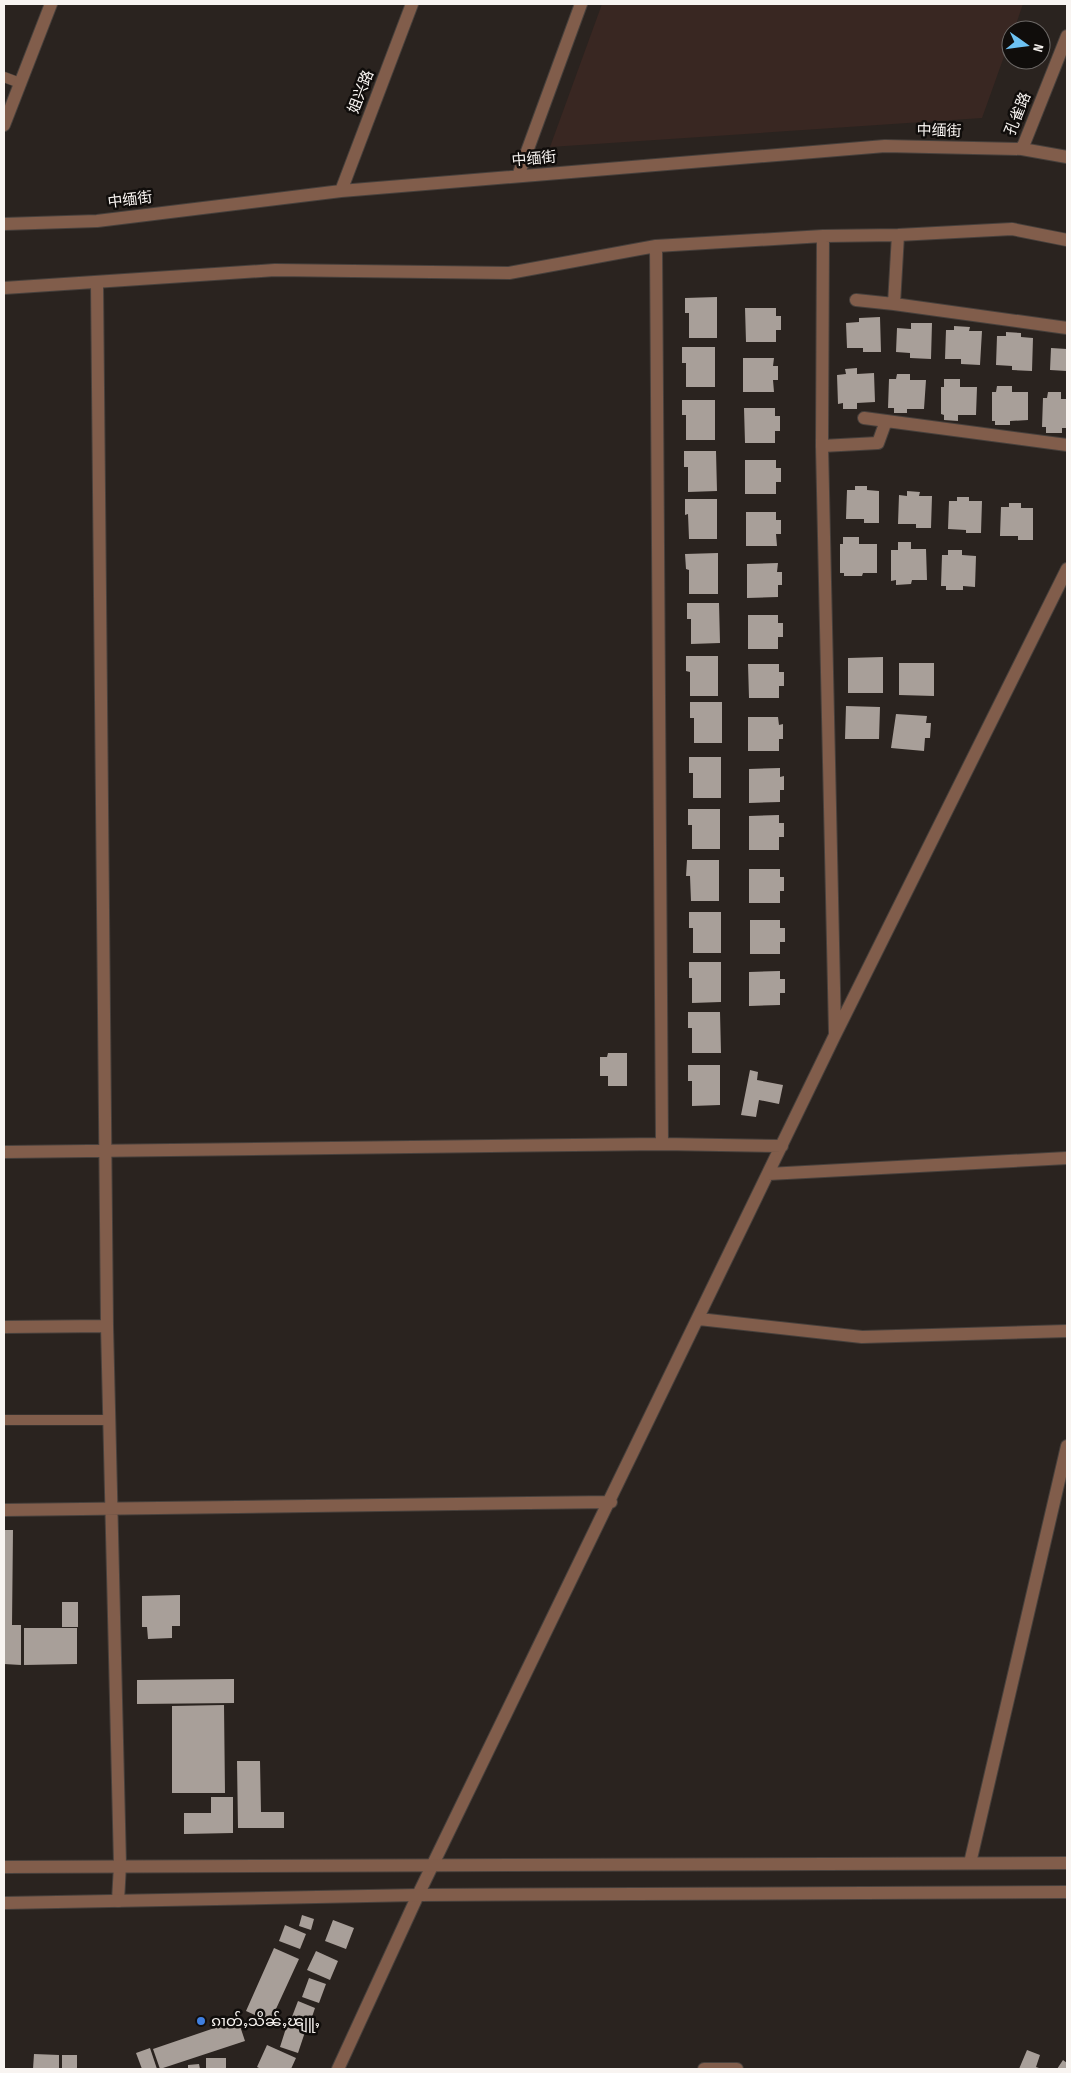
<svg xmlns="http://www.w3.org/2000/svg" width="1071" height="2073" viewBox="0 0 1071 2073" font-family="'Sofia Sans Condensed','Noto Sans SC','Noto Sans Myanmar',sans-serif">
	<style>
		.commercial { fill: #392722 }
		.building { fill: #a89f99 }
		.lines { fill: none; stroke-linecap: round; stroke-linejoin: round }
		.service-casing { stroke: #47403c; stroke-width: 11 }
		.minor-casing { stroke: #47403c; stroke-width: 14 }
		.tertiary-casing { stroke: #47403c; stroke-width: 14 }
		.service { stroke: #815d4b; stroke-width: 10 }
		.minor { stroke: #815d4b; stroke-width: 12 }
		.tertiary { stroke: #815d4b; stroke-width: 12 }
		.shop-dot { fill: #3f7fe0; stroke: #100d0b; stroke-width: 2 }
		.labels { text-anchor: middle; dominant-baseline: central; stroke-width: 5; stroke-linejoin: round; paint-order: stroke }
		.street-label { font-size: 15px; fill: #f8f4f1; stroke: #100d0b }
		.poi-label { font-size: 15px; fill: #f8f4f1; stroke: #100d0b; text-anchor: start }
	</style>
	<rect width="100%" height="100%" fill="#2a231f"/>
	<path class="commercial" d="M602,4H1023L1014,30H1011V37L982,118L550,147Z"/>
	<path class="building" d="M717,297V338H689V313H685V298Z
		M745,308H776V316H781V330H776V342H746Z
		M880,317L881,352H863V348H847L846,323L859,322V318Z
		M911,323H932L931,359L910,358V353L896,352L897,328L911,329Z
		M954,326L970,327L969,331H982L980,365L961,364V359H945L946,330H954Z
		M1006,332L1021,333V337L1033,338L1032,371L1012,370V366L996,365L997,336H1006Z
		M682,347H715V387H686V363H682Z
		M1051,348L1067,349V371L1050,370Z
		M743,358H774L773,366H778V380H773L774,392H743Z
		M857,368V374L874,373L875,402L857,403V409H843V403L838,404L837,375L846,374L845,369Z
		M897,374H910V380H926L924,409H907V413H894V408H888L889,379H896Z
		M944,379H960V387H977L976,415H958V421L944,420V415L941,414V387H944Z
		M997,386H1012V392H1028V420L1010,421V425H995V421H992V392H996Z
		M1048,392H1061V399H1067V428H1062V433H1046V427H1042L1043,398H1047Z
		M682,400H715V440H686V415H682Z
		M744,408H775V416H780V431H775V443H745Z
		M684,451H716L717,491L688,492V467H684Z
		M745,460H776V468H781V482H776V494H745Z
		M855,486H867V490L879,491V523H864V519H846L847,490H855Z
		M907,491L920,492L919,496H932L931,528H916V524H898L899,495L907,496Z
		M957,497H969V501H982L981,533H966V530L948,529L949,501H957Z
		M685,499H717V539H689L688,514L685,515Z
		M1009,503H1021V508H1033V540H1018V536H1000L1001,507H1009Z
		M746,512H776V520H781V534H776L777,546H746Z
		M843,537H859V544H877V573H863L862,576H844V573H840V544H843Z
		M898,542H911V549H926L927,580H912L911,584L896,585V580L891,581V550H898Z
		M948,550H962V555L976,556L975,587L963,586V590H946V586H941L942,555H948Z
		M718,553V594H689V570L686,569L685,554Z
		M778,563L777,572H782V585H778V597L747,598V564Z
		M687,603H719L720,643L691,644V619H687Z
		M748,615H778V623H783V637H778V649H748Z
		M686,656H718V696H690V672L686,671Z
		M883,657V693H848V658Z
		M899,663H934V696L899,695Z
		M748,664H779V672H784V686H779V698H749Z
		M690,702H722V743H694V718H690Z
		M846,706L880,707L879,739H845Z
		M896,714L927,716L926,723H931L930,738H925L924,751L891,748Z
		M748,717H778L779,725L783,724V739H779V751H748Z
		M689,757H721V798H693V773H689Z
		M780,768V777L784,776V790H780V802L749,803V769Z
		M688,809H720V849H692V825H688Z
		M779,815V823H784V837H779V850H749V816Z
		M687,860H719V901H691L690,876H686Z
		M749,869H780V877H784V891H780V903H749Z
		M689,912H721V953H693V928H689Z
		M750,920H780V928H785V942H780V954H750Z
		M689,962H721V1002L692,1003V978H689Z
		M780,971V979H785V993H780V1005L749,1006V972Z
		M688,1012H720L721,1053H692V1028H688Z
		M608,1053H627V1086H608V1076H600V1057H607Z
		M688,1065H720V1105L692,1106V1081H688Z
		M750,1070L758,1072L757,1080L783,1085L779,1104L759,1100L756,1117L741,1115Z
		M4,1530H13L12,1625H21V1665L4,1664Z
		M180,1595V1626H172V1638L148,1639L147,1627H142V1596Z
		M62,1602H78V1627H62Z
		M24,1628H77V1664L24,1665Z
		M234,1679V1703L137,1704V1680Z
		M224,1705L225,1793H172V1706Z
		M237,1761H260L261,1812H284V1828H238Z
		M211,1797H233V1833L184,1834V1813H211Z
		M302,1915L314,1919L311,1930L299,1926Z
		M333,1920L354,1928L346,1949L325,1941Z
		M285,1925L306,1934L300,1949L279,1941Z
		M274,1948L299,1959L270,2022L246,2011Z
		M316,1951L338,1961L330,1980L307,1970Z
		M309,1978L326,1984L319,2003L302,1997Z
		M298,2001L315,2008L308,2029L290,2022Z
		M238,2020L245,2041L160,2069L153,2049Z
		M287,2025L305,2032L298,2053L280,2047Z
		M267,2045L296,2058L291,2069H261L257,2067Z
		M150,2048L157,2069H142L136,2053Z
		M1027,2050L1040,2055L1036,2067L1042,2069H1019Z
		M34,2054L59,2055V2069H33Z
		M62,2055H77V2069H62Z
		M206,2058H226V2069H206Z
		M1063,2060L1067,2063V2069H1057Z
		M199,2064L200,2069H188V2065Z"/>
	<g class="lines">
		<g class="service-casing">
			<path id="service" d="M4,77L20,83
				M4,1420H110"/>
		</g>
		<g class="minor-casing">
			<path id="minor" d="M4,125L51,4
				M1022,149L1067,36
				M518,176L581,4
				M341,191L412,4
				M4,224L97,221L341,191L885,146L1022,149L1067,157
				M823,236L822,446L835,1033
				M656,246L662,1144
				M97,283L107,1326L120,1865L118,1901
				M4,288L275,270L509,273L656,246L823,236L898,235L1012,229L1067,240
				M856,300L894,304L1067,328
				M894,304L898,235
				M864,418L1067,445
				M822,446L878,443L886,421
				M4,1152L662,1144L782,1146
				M768,1174L1067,1158
				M699,1319L862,1337L1067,1331
				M4,1327L107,1326
				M4,1510L611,1502
				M970,1863L1067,1446
				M338,2069L418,1895L835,1035L1067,569
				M704,2069H737"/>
		</g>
		<g class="tertiary-casing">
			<path id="tertiary" d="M4,1867L1067,1863
				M4,1903L418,1895L1067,1892"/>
		</g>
		<use href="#service" class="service"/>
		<use href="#minor" class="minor"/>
		<use href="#tertiary" class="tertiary"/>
	</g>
	<circle class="shop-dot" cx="201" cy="2021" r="5"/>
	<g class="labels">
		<g class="street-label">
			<text transform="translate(361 92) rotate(-69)">姐兴路</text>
			<text transform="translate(1018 114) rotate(-68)">孔雀路</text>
			<text transform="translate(939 131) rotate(1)">中缅街</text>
			<text transform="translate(534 159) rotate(-5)">中缅街</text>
			<text transform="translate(130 200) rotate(-7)">中缅街</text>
		</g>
		<g class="poi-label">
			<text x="211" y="2021">ၵၢတ်ႇသိၼ်ႇၽျူႇ</text>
		</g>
	</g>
	<rect width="1071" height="2073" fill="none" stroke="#f8f4f1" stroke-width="10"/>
	<g transform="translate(1026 45) rotate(104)"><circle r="24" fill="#100d0b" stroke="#6d6967"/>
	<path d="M0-4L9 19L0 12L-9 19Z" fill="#6dc2f3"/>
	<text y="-8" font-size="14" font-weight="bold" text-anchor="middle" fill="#f8f4f1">N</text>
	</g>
</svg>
